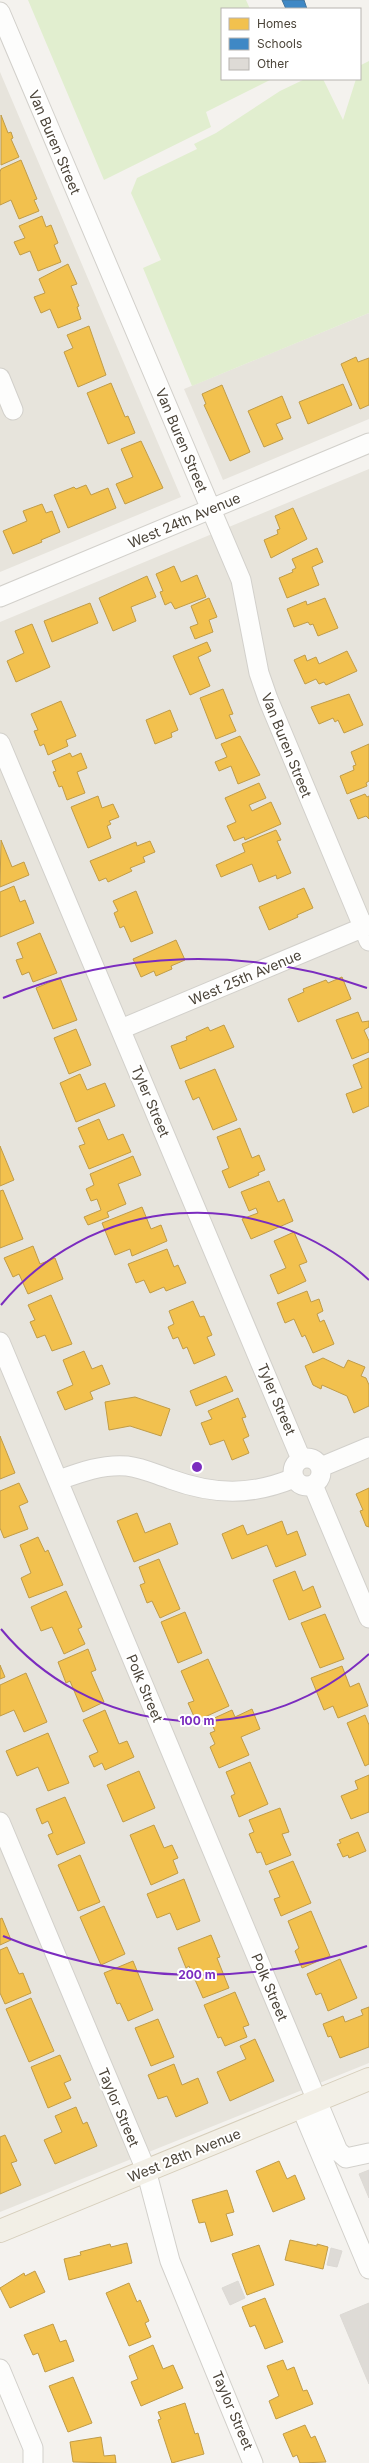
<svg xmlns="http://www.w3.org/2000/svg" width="369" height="2463" viewBox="0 0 369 2463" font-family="Inter,sans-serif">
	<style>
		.residential { fill: #e7e4dc }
		.green { fill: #e1eecf }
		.homes { fill: #f2c14e; stroke: #c09c48 }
		.schools { fill: #3f88c5; stroke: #43749b }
		.building { fill: #dedbd6; stroke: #dcd9d4 }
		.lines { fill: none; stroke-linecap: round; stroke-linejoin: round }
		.minor-casing { stroke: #d2d0cb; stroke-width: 21 }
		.major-casing { stroke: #d6cebb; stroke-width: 24 }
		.minor { stroke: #fdfdfc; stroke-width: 19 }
		.major { stroke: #f2efe6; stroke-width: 22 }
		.ring { fill: none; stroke: #7b2cbf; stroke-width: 2 }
		.labels { text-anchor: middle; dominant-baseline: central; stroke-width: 4; stroke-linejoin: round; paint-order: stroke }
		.street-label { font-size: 14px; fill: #4b4439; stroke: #fff }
		.centre { fill: #7b2cbf; stroke: #fff; stroke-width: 2 }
		.ring-label { font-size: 12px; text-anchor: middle; font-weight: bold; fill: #7b2cbf; stroke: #fff; stroke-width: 4; stroke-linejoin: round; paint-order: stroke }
	</style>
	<rect width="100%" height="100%" fill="#f4f2ee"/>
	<path class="residential" d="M0,72L181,497L0,572Z
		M369,313V419L223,480L184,389Z
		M369,469V2063L0,2212V622Z"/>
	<path class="green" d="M28,0H246L250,9H222V79H272L206,112L211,127L104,180Z
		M369,61V313L192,386L143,268L161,260L131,193L137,178L197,149L194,144L216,133L280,91L305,79H323L343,120L356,79H360L361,65Z"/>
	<path class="homes" d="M1,115L8,133L11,132L13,138L11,139L19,157L1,165Z
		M21,160L37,199L34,200L39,211L19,219L11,200L0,205V172L1,169Z
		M42,216L46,227L51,225L58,243L54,245L61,262L38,271L30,251L20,255L14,242L25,238L19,226Z
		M68,264L77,284L71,286L79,306L77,307L81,319L58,328L50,309L41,313L34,297L45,293L39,279Z
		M89,326L106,375L78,387L64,352L73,348L67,335Z
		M356,357L358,362L369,358V405L360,409L341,364Z
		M111,383L125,417L128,416L135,433L108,444L87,393Z
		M343,384L352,405L308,424L299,402Z
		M222,385L250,452L230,461L204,405L206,404L202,394Z
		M282,396L291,418L276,424L283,439L264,447L248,411Z
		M141,441L163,488L125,504L116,484L133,477L121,449Z
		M86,485L91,495L108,488L116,508L68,528L54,495L74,487L76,489Z
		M42,504L46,513L52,511L60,532L41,540L42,542L13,554L3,531L27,521L23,511Z
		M293,508L307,539L271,558L264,540L278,534L277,530L280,529L275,516Z
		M317,548L323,562L312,567L319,585L287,598L279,578L293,572L292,570L296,568L292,559Z
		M174,566L181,582L197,575L206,597L175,609L171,602L165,605L160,592L163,591L156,574Z
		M147,576L156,597L131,607L136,621L113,631L99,598Z
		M209,598L217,617L209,620L213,632L195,639L190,627L198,624L191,606Z
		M325,598L338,628L318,636L313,624L310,625L308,622L294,627L287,609L306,601L307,605Z
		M90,603L98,623L52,642L44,621Z
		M32,624L50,667L16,682L7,661L24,653L15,631Z
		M207,642L211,651L198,657L210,686L190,695L173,656Z
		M347,651L357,671L326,685L324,682L319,684L316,679L305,684L294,660L305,655L307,661L316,657L319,664Z
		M223,689L233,714L229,715L236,731L216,739L200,698Z
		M349,694L363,725L344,733L338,720L335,722L333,718L319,724L311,707Z
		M61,701L76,736L66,740L68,746L48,755L44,744L40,746L34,731L38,730L31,714Z
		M170,710L178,730L171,733L172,737L155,744L146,720Z
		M240,736L260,775L238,784L231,766L219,771L215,762L227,757L221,744Z
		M369,744V781L366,783L367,786L347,794L340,776L354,770L353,766L356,765L351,752Z
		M70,753L72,757L81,753L87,768L77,772L85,793L67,800L62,786L59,787L53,772L56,771L52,761Z
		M259,783L266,798L249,805L252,811L271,802L281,824L245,840L244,837L234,841L227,826L236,822L225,798Z
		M365,794L367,797L369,796V819L366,816L358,819L350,800Z
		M98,796L102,808L113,804L119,817L109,821L111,824L107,826L111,838L88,848L71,807Z
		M276,830L281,840L277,841L291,873L277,879L276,875L259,882L252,864L221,877L216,865L245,852L242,844Z
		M1,840L12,867L24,862L29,875L0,887Z
		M150,841L155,852L143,857L145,862L130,868L132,871L108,882L106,878L99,881L90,861L136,842L137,846Z
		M14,886L20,902L25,900L34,923L0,937V892Z
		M304,888L313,908L297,915L298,917L269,930L259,907Z
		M136,891L153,933L131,942L124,926L120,928L114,913L118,911L113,901Z
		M40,933L57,973L33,982L29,972L22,975L16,960L23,958L17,943Z
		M176,940L185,960L171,966L172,969L156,976L154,971L141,977L133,959Z
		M342,977L351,999L298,1022L288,999L304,992L303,989L326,980L328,983Z
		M60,978L77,1020L53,1029L36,988Z
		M358,1012L362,1022L369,1021V1027L364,1030L369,1041V1052L352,1059L336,1020Z
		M224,1025L234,1047L180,1069L171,1046L187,1040L186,1037L208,1027L210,1031Z
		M76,1029L91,1065L69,1074L54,1038Z
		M369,1058V1106L353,1113L346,1094L362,1088L353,1065Z
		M215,1069L237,1120L213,1130L199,1097L193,1100L185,1081Z
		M80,1074L87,1090L105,1083L115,1106L76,1122L60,1083Z
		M99,1119L108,1140L123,1134L131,1152L89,1169L79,1146L85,1144L78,1128Z
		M240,1128L252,1158L259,1155L265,1170L258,1173L259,1175L229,1188L222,1171L229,1168L217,1137Z
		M0,1146L14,1180L0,1186Z
		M133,1156L141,1175L118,1184L126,1204L107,1212L109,1217L88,1225L84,1217L101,1210L97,1199L91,1201L86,1189L94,1185L90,1174Z
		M269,1181L278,1202L284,1199L293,1221L251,1239L242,1219L258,1213L256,1208L249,1211L241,1192Z
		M3,1190L23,1239L0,1248V1191Z
		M142,1207L151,1229L161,1225L167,1241L132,1256L130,1249L115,1255L102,1223Z
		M294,1232L307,1262L299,1265L306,1281L278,1294L270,1275L286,1268L274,1241Z
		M33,1246L40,1264L55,1258L63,1279L28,1294L19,1274L13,1277L4,1258Z
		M167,1249L174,1267L178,1265L186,1283L166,1291L164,1287L150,1293L144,1280L136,1283L128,1264Z
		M307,1291L311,1302L319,1299L323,1311L317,1314L320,1322L324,1320L334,1344L313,1353L305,1335L302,1337L294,1319L285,1323L277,1303Z
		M51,1295L72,1344L52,1351L45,1335L37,1338L30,1322L35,1320L28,1305Z
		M193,1301L200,1317L204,1316L212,1335L207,1337L215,1355L194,1364L187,1347L183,1349L178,1337L173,1339L168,1327L174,1324L169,1311Z
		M84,1351L92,1369L102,1365L110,1384L90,1392L93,1399L65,1410L57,1392L73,1385L63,1360Z
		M323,1358L344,1368L348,1360L365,1367L361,1376L366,1378L369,1385V1406L354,1413L347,1396L322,1385L321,1389L313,1385L305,1366Z
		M226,1376L233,1391L196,1406L190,1391Z
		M135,1397L170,1409L161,1436L130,1426L109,1430L105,1402Z
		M238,1398L246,1417L242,1418L249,1436L243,1439L249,1453L232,1460L224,1440L210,1445L201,1423L212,1419L208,1411Z
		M0,1436L15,1473L0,1479Z
		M19,1483L28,1502L19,1506L28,1529L4,1538L0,1528V1491Z
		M369,1488V1527L366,1526L360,1511L363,1510L356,1494Z
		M137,1513L145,1533L170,1523L178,1544L134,1562L117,1521Z
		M282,1521L287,1535L297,1531L306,1555L276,1567L267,1545L232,1559L222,1534L243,1525L247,1535Z
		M38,1537L45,1552L48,1550L63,1585L29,1598L21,1578L31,1573L20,1545Z
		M159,1559L180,1609L160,1618L152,1601L147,1603L140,1585L145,1583L139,1567Z
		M295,1571L303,1591L313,1586L321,1607L289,1620L273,1580Z
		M66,1591L82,1627L78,1629L85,1644L64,1654L52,1627L41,1631L31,1607Z
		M185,1612L202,1653L178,1663L161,1622Z
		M325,1614L344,1659L320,1668L301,1623Z
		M88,1649L96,1670L91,1672L104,1702L83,1712L70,1681L66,1683L58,1662Z
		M208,1659L229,1706L196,1721L188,1703L194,1701L181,1671Z
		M0,1665L5,1677L0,1679Z
		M342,1666L350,1687L359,1683L368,1706L338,1718L333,1706L324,1710L311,1678Z
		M26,1673L47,1722L24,1732L14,1710L0,1716V1685Z
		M252,1709L260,1729L241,1737L249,1755L219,1768L210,1747L215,1744L210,1733L215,1731L210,1720L232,1710L235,1717Z
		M105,1710L119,1744L127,1741L134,1757L105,1770L102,1763L94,1767L89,1756L98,1752L83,1720Z
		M365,1715L369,1725V1764L365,1766L347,1723Z
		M48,1733L69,1783L48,1791L38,1767L17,1776L6,1751Z
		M250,1762L268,1804L239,1817L231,1796L235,1794L226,1772Z
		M139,1771L155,1808L123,1822L107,1785Z
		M369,1775V1812L351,1819L341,1796L358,1789L355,1781Z
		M65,1797L85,1843L57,1855L48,1835L53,1833L48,1821L42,1824L36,1809Z
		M280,1808L289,1832L282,1834L291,1855L266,1865L261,1852L257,1853L249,1834L254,1832L249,1820Z
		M154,1825L164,1848L172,1845L178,1858L173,1860L178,1873L151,1885L130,1835Z
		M358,1832L366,1851L349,1858L348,1855L343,1857L337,1844L341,1843L339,1840Z
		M80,1855L100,1902L78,1911L58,1865Z
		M293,1861L311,1903L281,1916L274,1899L280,1897L269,1871Z
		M184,1879L200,1921L177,1930L170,1913L157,1918L147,1894Z
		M104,1906L125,1954L101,1965L80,1917Z
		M311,1911L330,1956L302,1968L295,1951L299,1948L288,1921Z
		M2,1918L11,1940L0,1945V1919Z
		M211,1935L220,1957L217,1958L229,1988L203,1998L189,1966L186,1968L178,1948Z
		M7,1947L19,1974L23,1973L31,1993L5,2004L0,1993V1950Z
		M340,1959L357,1998L328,2011L321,1993L316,1995L307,1974Z
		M133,1961L153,2010L128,2021L120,2003L117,2004L104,1973Z
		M235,1992L249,2025L243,2027L247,2037L225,2046L221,2037L218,2038L204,2005Z
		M31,1998L54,2051L29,2062L6,2009Z
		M369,2007V2047L340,2058L331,2036L328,2037L323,2024L343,2016L345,2022L363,2015L361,2010Z
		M158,2019L174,2057L151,2066L135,2028Z
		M255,2039L274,2081L230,2101L217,2072L246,2059L240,2046Z
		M60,2055L71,2080L64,2083L71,2098L48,2108L31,2067Z
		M174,2064L182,2085L198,2078L208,2103L176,2117L167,2096L158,2099L148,2075Z
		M76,2107L83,2124L87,2122L97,2146L55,2164L44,2140L62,2132L55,2116Z
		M5,2135L17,2161L11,2163L21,2185L0,2194V2137Z
		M279,2161L287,2179L295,2175L305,2199L273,2212L256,2171Z
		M227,2190L234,2212L226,2214L233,2235L211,2242L205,2222L199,2223L192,2200Z
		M290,2240L317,2246V2244L328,2247L323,2269L285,2260Z
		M127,2243L132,2263L69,2280L64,2259L81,2255L80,2252L110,2244L111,2247Z
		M259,2245L274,2285L247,2295L232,2254Z
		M35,2271L45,2292L10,2308L0,2288L24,2273L25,2276Z
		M129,2283L137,2302L140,2300L149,2321L145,2323L151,2337L129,2346L106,2293Z
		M265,2298L283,2342L265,2349L255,2325L250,2327L242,2307Z
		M53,2324L60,2342L66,2340L74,2361L45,2372L38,2353L33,2355L24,2335Z
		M153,2345L163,2369L173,2365L183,2388L141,2406L131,2382L138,2379L129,2356Z
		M283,2360L287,2370L294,2367L303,2391L307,2390L313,2404L276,2419L269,2401L279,2396L267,2366Z
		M73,2377L92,2423L68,2432L49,2386Z
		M185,2403L195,2434L198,2433L204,2454L172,2463L158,2420L161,2419L158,2412Z
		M305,2425L311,2438L315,2436L326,2462L300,2463L297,2455L293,2457L283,2434Z
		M101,2437L104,2456L115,2455L116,2463L73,2462L70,2442Z"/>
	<path class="schools" d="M282,0H304L307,9H286Z"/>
	<path class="building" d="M369,2170V2198L359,2174Z
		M331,2248L342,2251L337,2267L327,2265Z
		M238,2281L245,2298L230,2305L222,2288Z
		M369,2303V2384L340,2315Z"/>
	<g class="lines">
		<g class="minor-casing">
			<path id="minor" d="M0,12L241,580L259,673L268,699L369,941
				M0,378L13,410
				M0,597L369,443
				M0,743L301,1459
				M121,1029L369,925
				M0,1342L338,2151L346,2158L369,2153
				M293 1472a14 14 0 1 1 28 0a14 14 0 1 1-28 0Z
				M321,1467L369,1447
				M59,1480C81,1472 103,1464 127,1466C143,1468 155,1474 170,1479C214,1495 251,1496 294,1478
				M313,1485L369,1618
				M0,1822L146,2170L170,2261L253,2463
				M301,2107L369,2269
				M0,2369L33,2448V2463"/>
		</g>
		<g class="major-casing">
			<path id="major" d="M0,2231L369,2079"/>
		</g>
		<use href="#minor" class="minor"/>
		<use href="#major" class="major"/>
	</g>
	<g class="ring">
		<path d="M369 1654A254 254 0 0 1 1 1629M1 1305A254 254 0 0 1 369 1280"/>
		<path d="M367 1946A508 508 0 0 1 3 1936M3 998A508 508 0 0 1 367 988"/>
	</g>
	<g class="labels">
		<g class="street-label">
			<text transform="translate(55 142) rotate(67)">Van Buren Street</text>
			<text transform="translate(182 440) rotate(67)">Van Buren Street</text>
			<text transform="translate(184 520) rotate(-23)">West 24th Avenue</text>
			<text transform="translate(287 745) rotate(68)">Van Buren Street</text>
			<text transform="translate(245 977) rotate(-23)">West 25th Avenue</text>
			<text transform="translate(151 1101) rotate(67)">Tyler Street</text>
			<text transform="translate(277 1399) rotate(67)">Tyler Street</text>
			<text transform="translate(145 1688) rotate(67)">Polk Street</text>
			<text transform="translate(270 1987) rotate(67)">Polk Street</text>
			<text transform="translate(119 2107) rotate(67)">Taylor Street</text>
			<text transform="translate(184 2155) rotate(-22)">West 28th Avenue</text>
			<text transform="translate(233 2410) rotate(67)">Taylor Street</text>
		</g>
	</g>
	<circle cx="197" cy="1467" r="6" class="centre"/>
	<g class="ring-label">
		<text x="197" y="1725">100 m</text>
		<text x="197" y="1979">200 m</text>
	</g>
	<rect x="221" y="8" width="140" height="72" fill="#ffffff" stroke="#b7b4b0"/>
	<rect x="229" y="18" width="20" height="12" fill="#f2c14e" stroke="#b7b4b0"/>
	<text x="257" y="28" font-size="12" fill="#4b4439">Homes</text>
	<rect x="229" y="38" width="20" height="12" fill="#3f88c5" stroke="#b7b4b0"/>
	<text x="257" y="48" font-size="12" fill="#4b4439">Schools</text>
	<rect x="229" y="58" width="20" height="12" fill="#dedbd6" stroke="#b7b4b0"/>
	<text x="257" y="68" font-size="12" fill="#4b4439">Other</text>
</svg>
